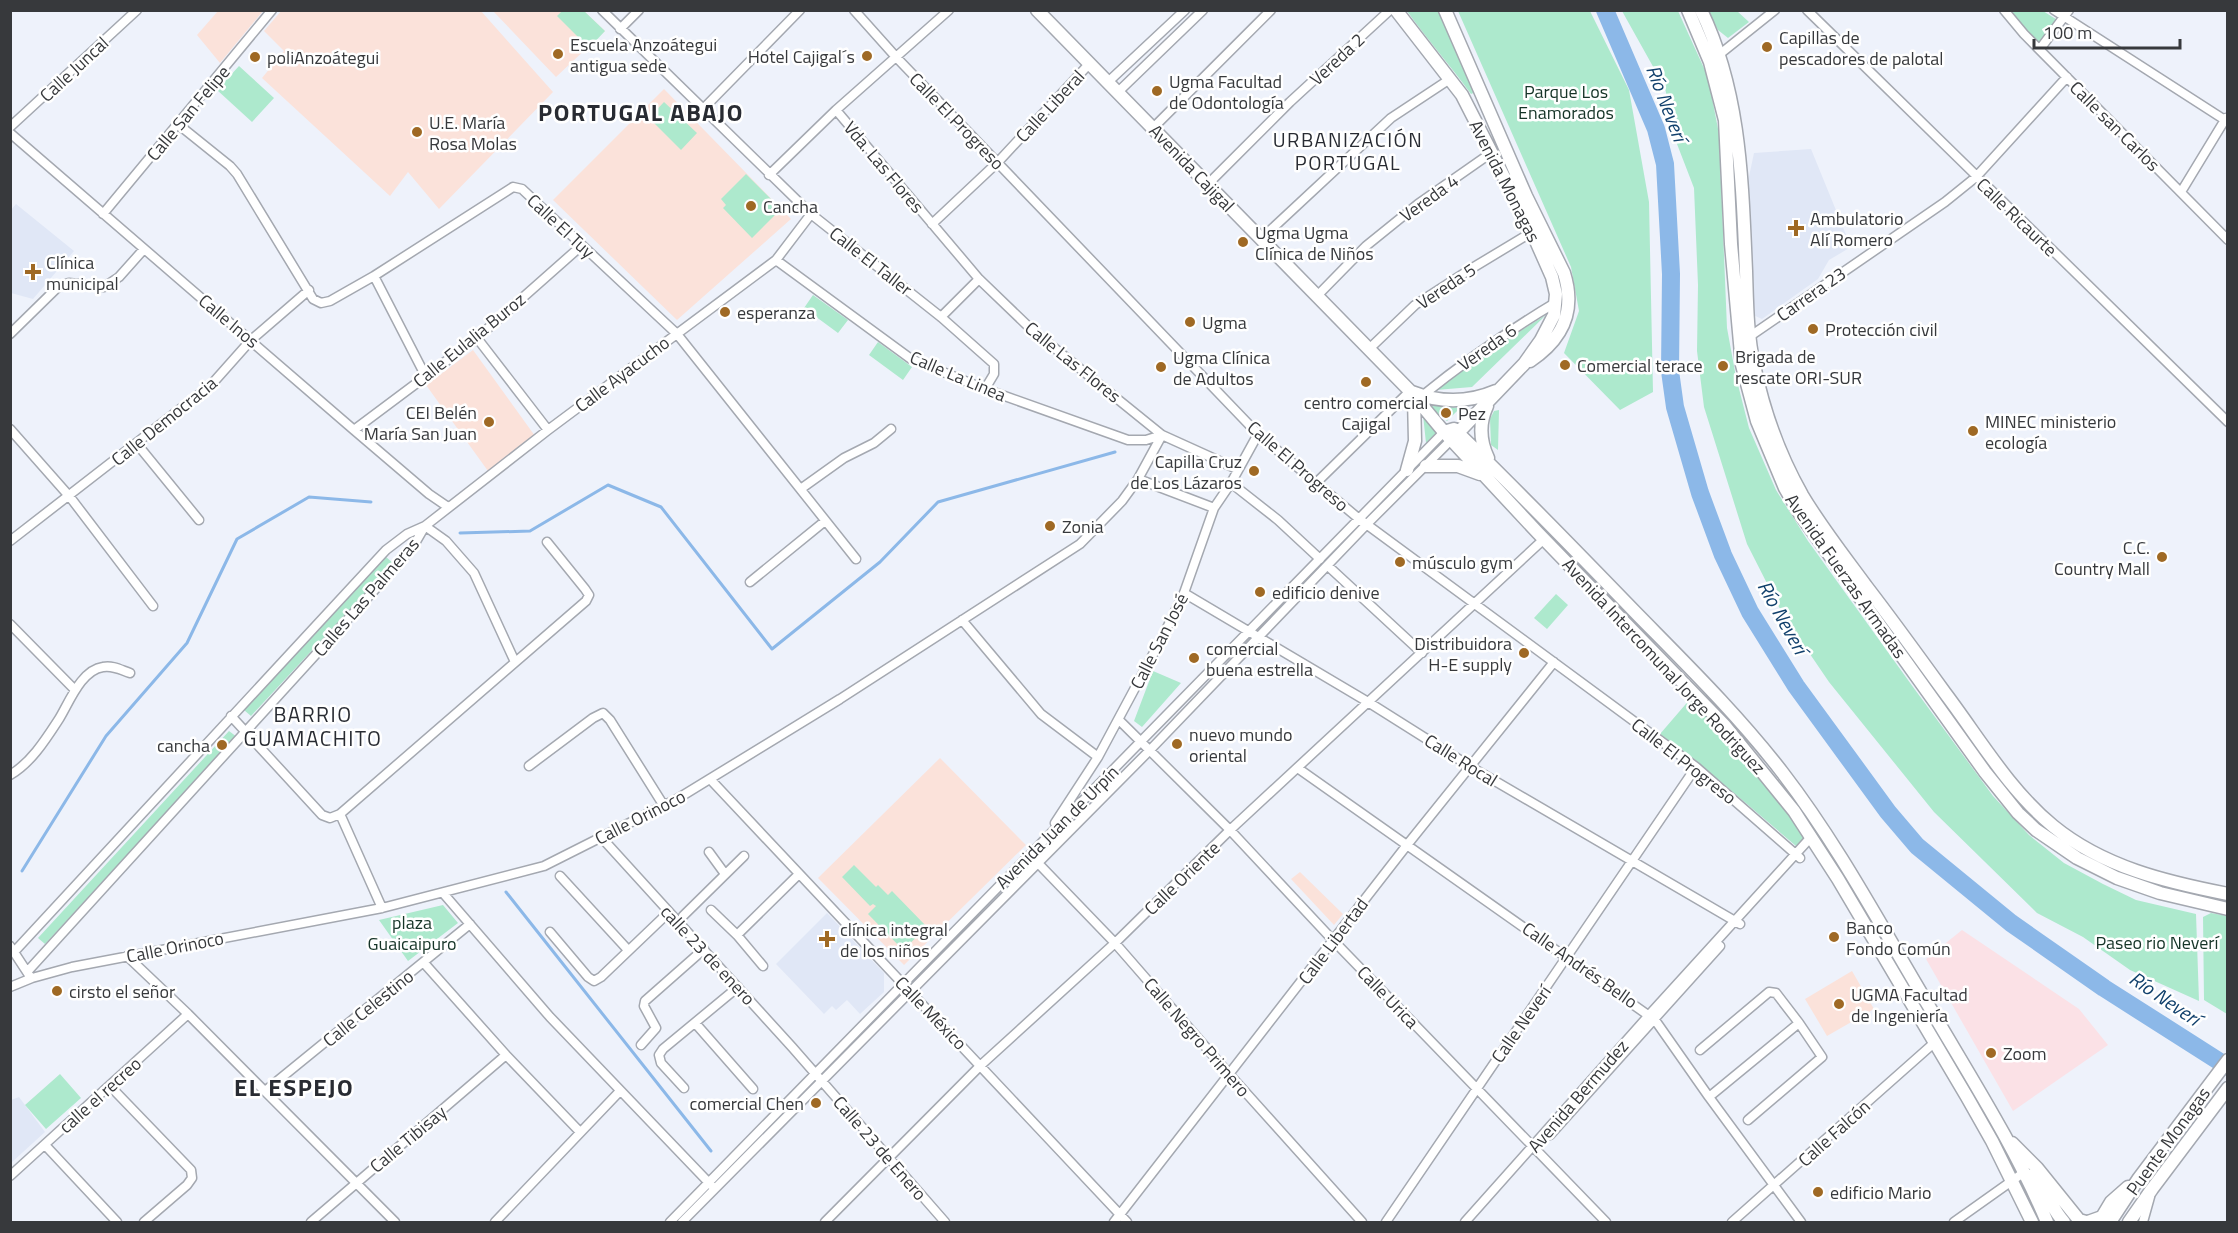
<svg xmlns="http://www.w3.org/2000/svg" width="2238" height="1233" viewBox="0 0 2238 1233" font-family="'Titillium Web',sans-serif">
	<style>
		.commercial { fill: #fbe1e6 }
		.built { fill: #e0e7f6 }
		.education { fill: #fbe2da }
		.green { fill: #ade9cd }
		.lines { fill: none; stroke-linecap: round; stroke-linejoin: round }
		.stream { stroke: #8cb8e8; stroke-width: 3 }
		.river { stroke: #8cb8e8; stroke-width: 18 }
		.street-casing { stroke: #a4a8b0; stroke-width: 11 }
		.secondary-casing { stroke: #a4a8b0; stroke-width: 15 }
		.street { stroke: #fff; stroke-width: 8 }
		.secondary { stroke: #fff; stroke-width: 12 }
		.poi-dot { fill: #9f6924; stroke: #fff; stroke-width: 2 }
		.labels { text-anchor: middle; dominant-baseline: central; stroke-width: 5; stroke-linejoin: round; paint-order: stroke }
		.poi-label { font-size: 18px; fill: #37393c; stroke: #fff; text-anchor: start }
		.street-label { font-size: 18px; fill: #37393c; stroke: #fff }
		.park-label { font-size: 18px; fill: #153427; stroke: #fff }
		.water-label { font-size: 20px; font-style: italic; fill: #11406c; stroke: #fff }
		.neighbourhood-label { font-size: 20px; letter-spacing: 1.5px; fill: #282b32; stroke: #fff }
		.quarter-label { font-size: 21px; letter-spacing: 1.5px; fill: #282b32; stroke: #fff }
		.district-label { font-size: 24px; font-weight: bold; letter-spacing: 1.5px; fill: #282b32; stroke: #fff }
	</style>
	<rect width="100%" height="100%" fill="#eef2fb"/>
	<path class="commercial" d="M1962,930L2079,1009L2108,1045L2013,1111L1926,959Z"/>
	<path class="built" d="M1811,149L1851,247L1829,260L1818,279L1762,319L1751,314L1747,186L1754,153Z
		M16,204L74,251L33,299L11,293V210Z
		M827,913L884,973V992L860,1014L847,1000L836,1010L832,1006L824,1014L776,964Z
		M19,1097L45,1132L11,1163V1100Z"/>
	<path class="education" d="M282,10L481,11L553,92L439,209L408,172L390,196L262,78L284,51L264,31Z
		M218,11H263L220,63L197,35Z
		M493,11H584L605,31L556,77Z
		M664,89L791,219L677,320L553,200Z
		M473,350L535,436L488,471L426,385Z
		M940,758L1026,845L904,965L818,878Z
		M1300,872L1343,914L1334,925L1291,879Z
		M1852,971L1874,1009L1827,1036L1805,999Z"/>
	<path class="green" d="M563,10L584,11L605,31L589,48L557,16Z
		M1407,11H1439L1476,92L1471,94C1450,65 1427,39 1407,11Z
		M1458,11H1590L1629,90L1649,202L1653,392L1620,410L1564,353L1579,311L1571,267Z
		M1622,11H1678L1708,77L1719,134L1727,328L1736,377L1749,428L1776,490L1808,541L1913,687L1993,796L2029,835L2064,863L2103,884L2136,900L2196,914L2199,1001L2130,970L2083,937L2037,913L1934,812L1829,682L1782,613L1747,544L1704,407L1697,351L1698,285L1694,188L1677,144L1665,88Z
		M1708,11H1737L1749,22L1728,38L1718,30Z
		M2005,11H2043L2059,21L2040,44Z
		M239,66L274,98L252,122L217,90Z
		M664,102L697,133L681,150L649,118Z
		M746,174L781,209L752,238L723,208L726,205L721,199Z
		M813,295L848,320L838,333L804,308Z
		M1546,315L1472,387L1436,390L1470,362Z
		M878,342L912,367L903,380L869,355Z
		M1428,405L1460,408L1447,421Z
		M1499,410L1498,450L1491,445L1490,419L1494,411Z
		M1423,415L1437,432L1426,443Z
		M386,557L393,563L251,716L244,710Z
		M1556,594L1568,605L1547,629L1534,618Z
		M1153,671L1181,683L1142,727L1134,721Z
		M1691,698L1744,755L1806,836L1796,846L1700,764L1660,734Z
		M229,731L237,737L45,944L38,938Z
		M854,865L876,887L878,885L888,895L892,891L927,927L903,950L868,914L876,906L873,904L870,906L842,877Z
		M443,905L458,923L408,961L379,920Z
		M2211,913L2227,916V1014L2204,1000L2203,917Z
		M60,1074L81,1098L46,1129L25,1105Z"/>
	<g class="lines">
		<path class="stream" d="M460,533L530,531L608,485L661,507L772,649L880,562L938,502L1115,452
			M22,871L106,736L187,643L237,539L309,497L371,502
			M506,892L711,1151"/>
		<path class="river" d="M1605,10L1656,129L1665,164L1671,274L1670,371L1675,407L1700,493L1723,555L1750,612L1796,686L1888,812L1917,846L2011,923L2104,988L2228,1067"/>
		<g class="street-casing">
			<path id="street" d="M602,10L811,214L941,317L994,364V374L985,389
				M854,10L896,57L1258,434L1358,518L1696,767L1800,858
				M1807,10L2228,422
				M2004,10L2024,34L2228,240
				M2054,10L2228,122
				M620,29L639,10
				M2040,49L2069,10
				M1715,58L1775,10
				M1108,82L1185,10
				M1118,92L1203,10
				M702,110L800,10
				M836,110L979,279L1031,329L1162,435L1237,469
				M179,125L230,166L237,174L313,299L321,303L330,301L374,276L513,187L522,189L677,334L856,559
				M10,127L137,10
				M1153,128L1271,10
				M10,133L354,430L429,494L448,507
				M769,175L836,110L949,10
				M1208,184L1290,102L1390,10
				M2181,192L2226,118
				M103,214L272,10
				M932,224L998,162L1090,63
				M1261,239L1391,118L1450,79
				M776,260L911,359L985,389L1128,440H1146L1162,435
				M374,276L426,377
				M1317,296L1366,246L1418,204L1491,153
				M941,317L979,279
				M10,334L58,287L69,283L104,287L119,277L144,249
				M477,338L548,430
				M1746,339L1945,202L1976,177L2067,77
				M1369,349L1415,305L1469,270L1532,232
				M1422,396C1465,361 1508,331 1555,303
				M10,429L70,497L153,606
				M354,430L477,338L581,246
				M137,444L199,520
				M1138,479L1214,508
				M1231,483L1278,520L1320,559
				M1316,483L1410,391
				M802,488L844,458L874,443L891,429
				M425,526L446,541L474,573L515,662
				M10,541L211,385L251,340L309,290
				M1328,566L1422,653
				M750,582L825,521
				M1184,593L1368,702L1471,767L1740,924
				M962,620L1041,714L1098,757
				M10,624L75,690
				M231,716L322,815L330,818L340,814L586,601L589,595L585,589L547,542
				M1119,720L1230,830L1329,936L1606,1222
				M529,766L593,718L603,713L610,720L664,806
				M1299,769L1655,1020L1709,1097L1801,1222
				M10,775C31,763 46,739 59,719C69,703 81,670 103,667C113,665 121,670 130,673
				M710,779L1127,1222
				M340,814L382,908
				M1055,823L1098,757L1165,632L1184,593L1214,508L1231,483L1258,434
				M601,837L792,1047L945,1222
				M709,852L725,874
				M1035,860L1115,943L1230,1075L1362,1222
				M560,876L628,950
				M443,893L550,1017L712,1186
				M711,910L737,935
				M683,916L744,856
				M550,932L588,977L594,981L601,977L669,912
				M10,946L29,975
				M14,952L386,550L407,534L425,526L548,430L776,260L811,214
				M127,956L188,1014L395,1222
				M424,963L506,1055L580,1132
				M763,966L737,935L799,874
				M27,972L399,563L414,545L425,526
				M10,987L32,978L72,967L382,908L544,866L677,799L840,699L1080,544L1122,501L1138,479L1162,435
				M696,1024L753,1089
				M641,1045L656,1028L644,1006L645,1001L704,949
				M1700,1050L1769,992L1776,993L1799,1023L1709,1097
				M110,1086L191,1170L192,1178L187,1185L144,1222
				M684,1088L661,1063L659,1055L663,1049L738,987
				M265,1091L470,924
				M1748,1120L1822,1057L1799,1023
				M1550,1135L1720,946
				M45,1145L117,1222
				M10,1176L188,1014
				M311,1222L506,1055
				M495,1222L620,1091
				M670,1222L1444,432
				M682,1222L1150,750L1367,524L1452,439
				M825,1222L981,1065L1115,943L1230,830L1544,539
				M1114,1222L1407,845L1554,662
				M1386,1222L1696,767
				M1465,1222L1650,1014L1812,836
				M1732,1222L1934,1043
				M1954,1222L2023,1173
				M2143,1222L2150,1197"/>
		</g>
		<g class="secondary-casing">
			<path id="secondary" d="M1037,10L1410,391L1444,432L1538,533L1725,726L1794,811L1838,879L1967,1097L1992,1141L2032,1222
				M1396,10L1462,95L1532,232L1552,277L1556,294L1554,315L1541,340L1524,364L1452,439
				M1445,10L1526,196L1564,273C1576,311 1563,339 1530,361
				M1688,10L1710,62L1725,120L1731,244L1742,365L1757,421L1785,488L1800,514L1985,772L2018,813L2036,830L2077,858L2117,878L2160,893L2228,909
				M1701,10C1741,93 1742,182 1746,271C1747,302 1747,334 1754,365C1763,409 1780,456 1802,495C1821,527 1844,556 1866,586C1893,621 1919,657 1945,693C1979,738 2009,790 2053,826C2103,867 2166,882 2228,894
				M1412,392C1440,403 1468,403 1496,391
				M1487,406C1479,423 1480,441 1488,458
				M1444,432L1454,429L1458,433C1519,492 1578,553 1637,614C1687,665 1738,715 1782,772C1839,846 1882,928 1930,1008C1971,1078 2016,1148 2047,1222
				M1426,466H1458L1480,474
				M1407,470L1415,441L1414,397
				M2012,1143L2037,1168L2079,1220L2086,1222
				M2027,1175C2050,1189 2048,1205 2064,1222
				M2088,1222L2102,1217L2111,1202L2128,1187
				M2110,1222L2139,1178L2228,1060
				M2129,1222L2152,1189L2228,1088"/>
		</g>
		<use href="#street" class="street"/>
		<use href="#secondary" class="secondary"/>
	</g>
	<g class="poi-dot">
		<circle cx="1767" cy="47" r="6"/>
		<circle cx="558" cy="54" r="6"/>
		<circle cx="867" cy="56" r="6"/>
		<circle cx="255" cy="57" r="6"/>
		<circle cx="1157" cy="91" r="6"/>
		<circle cx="417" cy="132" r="6"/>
		<circle cx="751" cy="206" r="6"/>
		<path d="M1793 219h6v6h6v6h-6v6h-6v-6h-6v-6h6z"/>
		<circle cx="1243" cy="242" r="6"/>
		<path d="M30 263h6v6h6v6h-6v6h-6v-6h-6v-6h6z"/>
		<circle cx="725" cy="312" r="6"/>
		<circle cx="1190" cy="322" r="6"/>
		<circle cx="1813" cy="329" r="6"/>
		<circle cx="1565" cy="365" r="6"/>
		<circle cx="1723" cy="366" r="6"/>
		<circle cx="1161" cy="367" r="6"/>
		<circle cx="1366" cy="382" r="6"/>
		<circle cx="1446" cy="413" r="6"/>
		<circle cx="489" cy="422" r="6"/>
		<circle cx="1973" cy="431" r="6"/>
		<circle cx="1254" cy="471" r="6"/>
		<circle cx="1050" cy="526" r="6"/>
		<circle cx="2162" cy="557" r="6"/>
		<circle cx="1400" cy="562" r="6"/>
		<circle cx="1260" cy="592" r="6"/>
		<circle cx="1524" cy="653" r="6"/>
		<circle cx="1194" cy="658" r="6"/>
		<circle cx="1177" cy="744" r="6"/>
		<circle cx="222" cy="745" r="6"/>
		<circle cx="1834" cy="937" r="6"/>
		<path d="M824 930h6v6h6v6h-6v6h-6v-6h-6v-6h6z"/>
		<circle cx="57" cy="991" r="6"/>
		<circle cx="1839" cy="1004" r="6"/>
		<circle cx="1991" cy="1053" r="6"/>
		<circle cx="816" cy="1103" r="6"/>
		<circle cx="1818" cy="1192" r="6"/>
	</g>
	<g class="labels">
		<g class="poi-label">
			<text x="1779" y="37">Capillas de<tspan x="1779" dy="21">pescadores de palotal</tspan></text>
			<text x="570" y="44">Escuela Anzoátegui<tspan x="570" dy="21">antigua sede</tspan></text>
			<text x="855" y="56" text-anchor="end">Hotel Cajigal´s</text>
			<text x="267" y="57">poliAnzoátegui</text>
			<text x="1169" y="81">Ugma Facultad<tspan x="1169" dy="21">de Odontología</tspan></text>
			<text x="429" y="122">U.E. María<tspan x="429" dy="21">Rosa Molas</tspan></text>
			<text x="763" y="206">Cancha</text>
			<text x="1810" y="218">Ambulatorio<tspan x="1810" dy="21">Alí Romero</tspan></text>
			<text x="1255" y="232">Ugma Ugma<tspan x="1255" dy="21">Clínica de Niños</tspan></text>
			<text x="46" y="262">Clínica<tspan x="46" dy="21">municipal</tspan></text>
			<text x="737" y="312">esperanza</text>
			<text x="1202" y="322">Ugma</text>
			<text x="1825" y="329">Protección civil</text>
			<text x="1735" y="356">Brigada de<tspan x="1735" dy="21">rescate ORI-SUR</tspan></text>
			<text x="1173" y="357">Ugma Clínica<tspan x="1173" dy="21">de Adultos</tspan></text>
			<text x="1577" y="365">Comercial terace</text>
			<text x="1366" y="402" text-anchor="middle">centro comercial<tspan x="1366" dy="21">Cajigal</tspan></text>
			<text x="477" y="412" text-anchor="end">CEI Belén<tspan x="477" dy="21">María San Juan</tspan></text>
			<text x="1458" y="413">Pez</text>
			<text x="1985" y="421">MINEC ministerio<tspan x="1985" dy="21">ecología</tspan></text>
			<text x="1242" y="461" text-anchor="end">Capilla Cruz<tspan x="1242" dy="21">de Los Lázaros</tspan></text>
			<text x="1062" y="526">Zonia</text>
			<text x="2150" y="547" text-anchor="end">C.C.<tspan x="2150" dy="21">Country Mall</tspan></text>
			<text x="1412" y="562">músculo gym</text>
			<text x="1272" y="592">edificio denive</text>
			<text x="1512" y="643" text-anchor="end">Distribuidora<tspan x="1512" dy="21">H-E supply</tspan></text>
			<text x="1206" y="648">comercial<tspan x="1206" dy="21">buena estrella</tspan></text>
			<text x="1189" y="734">nuevo mundo<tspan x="1189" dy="21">oriental</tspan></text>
			<text x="210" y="745" text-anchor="end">cancha</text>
			<text x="1846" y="927">Banco<tspan x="1846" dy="21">Fondo Común</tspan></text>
			<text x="840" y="929">clínica integral<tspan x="840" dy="21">de los niños</tspan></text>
			<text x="69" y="991">cirsto el señor</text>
			<text x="1851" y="994">UGMA Facultad<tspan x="1851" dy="21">de Ingeniería</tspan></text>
			<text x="2003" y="1053">Zoom</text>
			<text x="804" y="1103" text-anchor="end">comercial Chen</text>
			<text x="1830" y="1192">edificio Mario</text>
		</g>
		<g class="street-label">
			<text transform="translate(1337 59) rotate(-43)">Vereda 2</text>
			<text transform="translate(74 69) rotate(-43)">Calle Juncal</text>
			<text transform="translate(1050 106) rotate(-47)">Calle Liberal</text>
			<text transform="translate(188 113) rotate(-50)">Calle San Felipe</text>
			<text transform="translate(957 121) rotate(46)">Calle El Progreso</text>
			<text transform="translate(2115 126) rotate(45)">Calle san Carlos</text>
			<text transform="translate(884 167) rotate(50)">Vda. Las Flores</text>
			<text transform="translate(1192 168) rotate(46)">Avenida Cajigal</text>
			<text transform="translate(1505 181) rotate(63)">Avenida Monagas</text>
			<text transform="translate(1429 198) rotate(-36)">Vereda 4</text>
			<text transform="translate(2017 217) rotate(44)">Calle Ricaurte</text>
			<text transform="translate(561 226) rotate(43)">Calle El Tuy</text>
			<text transform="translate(871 261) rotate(38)">Calle El Taller</text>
			<text transform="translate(1446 286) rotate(-34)">Vereda 5</text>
			<text transform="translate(1811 294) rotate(-35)">Carrera 23</text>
			<text transform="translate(229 321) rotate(40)">Calle Inos</text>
			<text transform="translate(469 340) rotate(-39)">Calle Eulalia Buroz</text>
			<text transform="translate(1487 347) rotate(-35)">Vereda 6</text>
			<text transform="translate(1073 362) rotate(39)">Calle Las Flores</text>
			<text transform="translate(622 374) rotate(-37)">Calle Ayacucho</text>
			<text transform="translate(958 376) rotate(23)">Calle La Linea</text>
			<text transform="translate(164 421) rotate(-39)">Calle Democracia</text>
			<text transform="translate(1298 466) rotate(41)">Calle El Progreso</text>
			<text transform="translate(1846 576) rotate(55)">Avenida Fuerzas Armadas</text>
			<text transform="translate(366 597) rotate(-49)">Calles Las Palmeras</text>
			<text transform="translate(1159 641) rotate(-63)">Calle San José</text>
			<text transform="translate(1664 666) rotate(47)">Avenida Intercomunal Jorge Rodriguez</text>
			<text transform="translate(1461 760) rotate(32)">Calle Rocal</text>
			<text transform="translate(1684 761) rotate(38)">Calle El Progreso</text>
			<text transform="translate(640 817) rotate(-27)">Calle Orinoco</text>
			<text transform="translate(1057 827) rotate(-45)">Avenida Juan de Urpín</text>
			<text transform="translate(1182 878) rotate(-44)">Calle Oriente</text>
			<text transform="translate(1333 941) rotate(-53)">Calle Libertad</text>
			<text transform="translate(175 947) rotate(-11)">Calle Orinoco</text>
			<text transform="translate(708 955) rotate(47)">calle 23 de enero</text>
			<text transform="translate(1580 965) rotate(35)">Calle Andrés Bello</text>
			<text transform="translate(1388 997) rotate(46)">Calle Urica</text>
			<text transform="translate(368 1008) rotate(-39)">Calle Celestino</text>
			<text transform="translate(931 1013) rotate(46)">Calle México</text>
			<text transform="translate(1521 1024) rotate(-55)">Calle Neverí</text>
			<text transform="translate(1197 1037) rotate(49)">Calle Negro Primero</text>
			<text transform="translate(100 1095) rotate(-42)">calle el recreo</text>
			<text transform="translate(1578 1096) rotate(-49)">Avenida Bermudez</text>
			<text transform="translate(1834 1133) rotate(-42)">Calle Falcón</text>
			<text transform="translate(408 1139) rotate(-40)">Calle Tibisay</text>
			<text transform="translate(2168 1141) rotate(-54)">Puente Monagas</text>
			<text transform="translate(880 1148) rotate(49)">Calle 23 de Enero</text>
		</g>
		<g class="park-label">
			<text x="1566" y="91">Parque Los<tspan x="1566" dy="21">Enamorados</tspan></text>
			<text x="412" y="922">plaza<tspan x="412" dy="21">Guaicaipuro</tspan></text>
			<text x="2157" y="942">Paseo rio Neverí</text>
		</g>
		<g class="water-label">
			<text transform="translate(1667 103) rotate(69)">Río Neverí</text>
			<text transform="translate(1783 617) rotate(61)">Río Neverí</text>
			<text transform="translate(2165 998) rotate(34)">Río Neverí</text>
		</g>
		<g class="neighbourhood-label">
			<text x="1348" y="139">URBANIZACIÓN<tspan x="1348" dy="23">PORTUGAL</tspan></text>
		</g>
		<g class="quarter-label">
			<text x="313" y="714">BARRIO<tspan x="313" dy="24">GUAMACHITO</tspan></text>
		</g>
		<g class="district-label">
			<text x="641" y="112">PORTUGAL ABAJO</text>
			<text x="294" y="1087">EL ESPEJO</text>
		</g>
	</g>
	<rect width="2238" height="1233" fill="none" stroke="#37393c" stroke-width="24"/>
	<path d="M2034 39v9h146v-9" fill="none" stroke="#37393c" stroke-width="3"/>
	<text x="2043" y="39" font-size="18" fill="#37393c" stroke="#ffffff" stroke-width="4.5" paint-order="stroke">100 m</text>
</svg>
